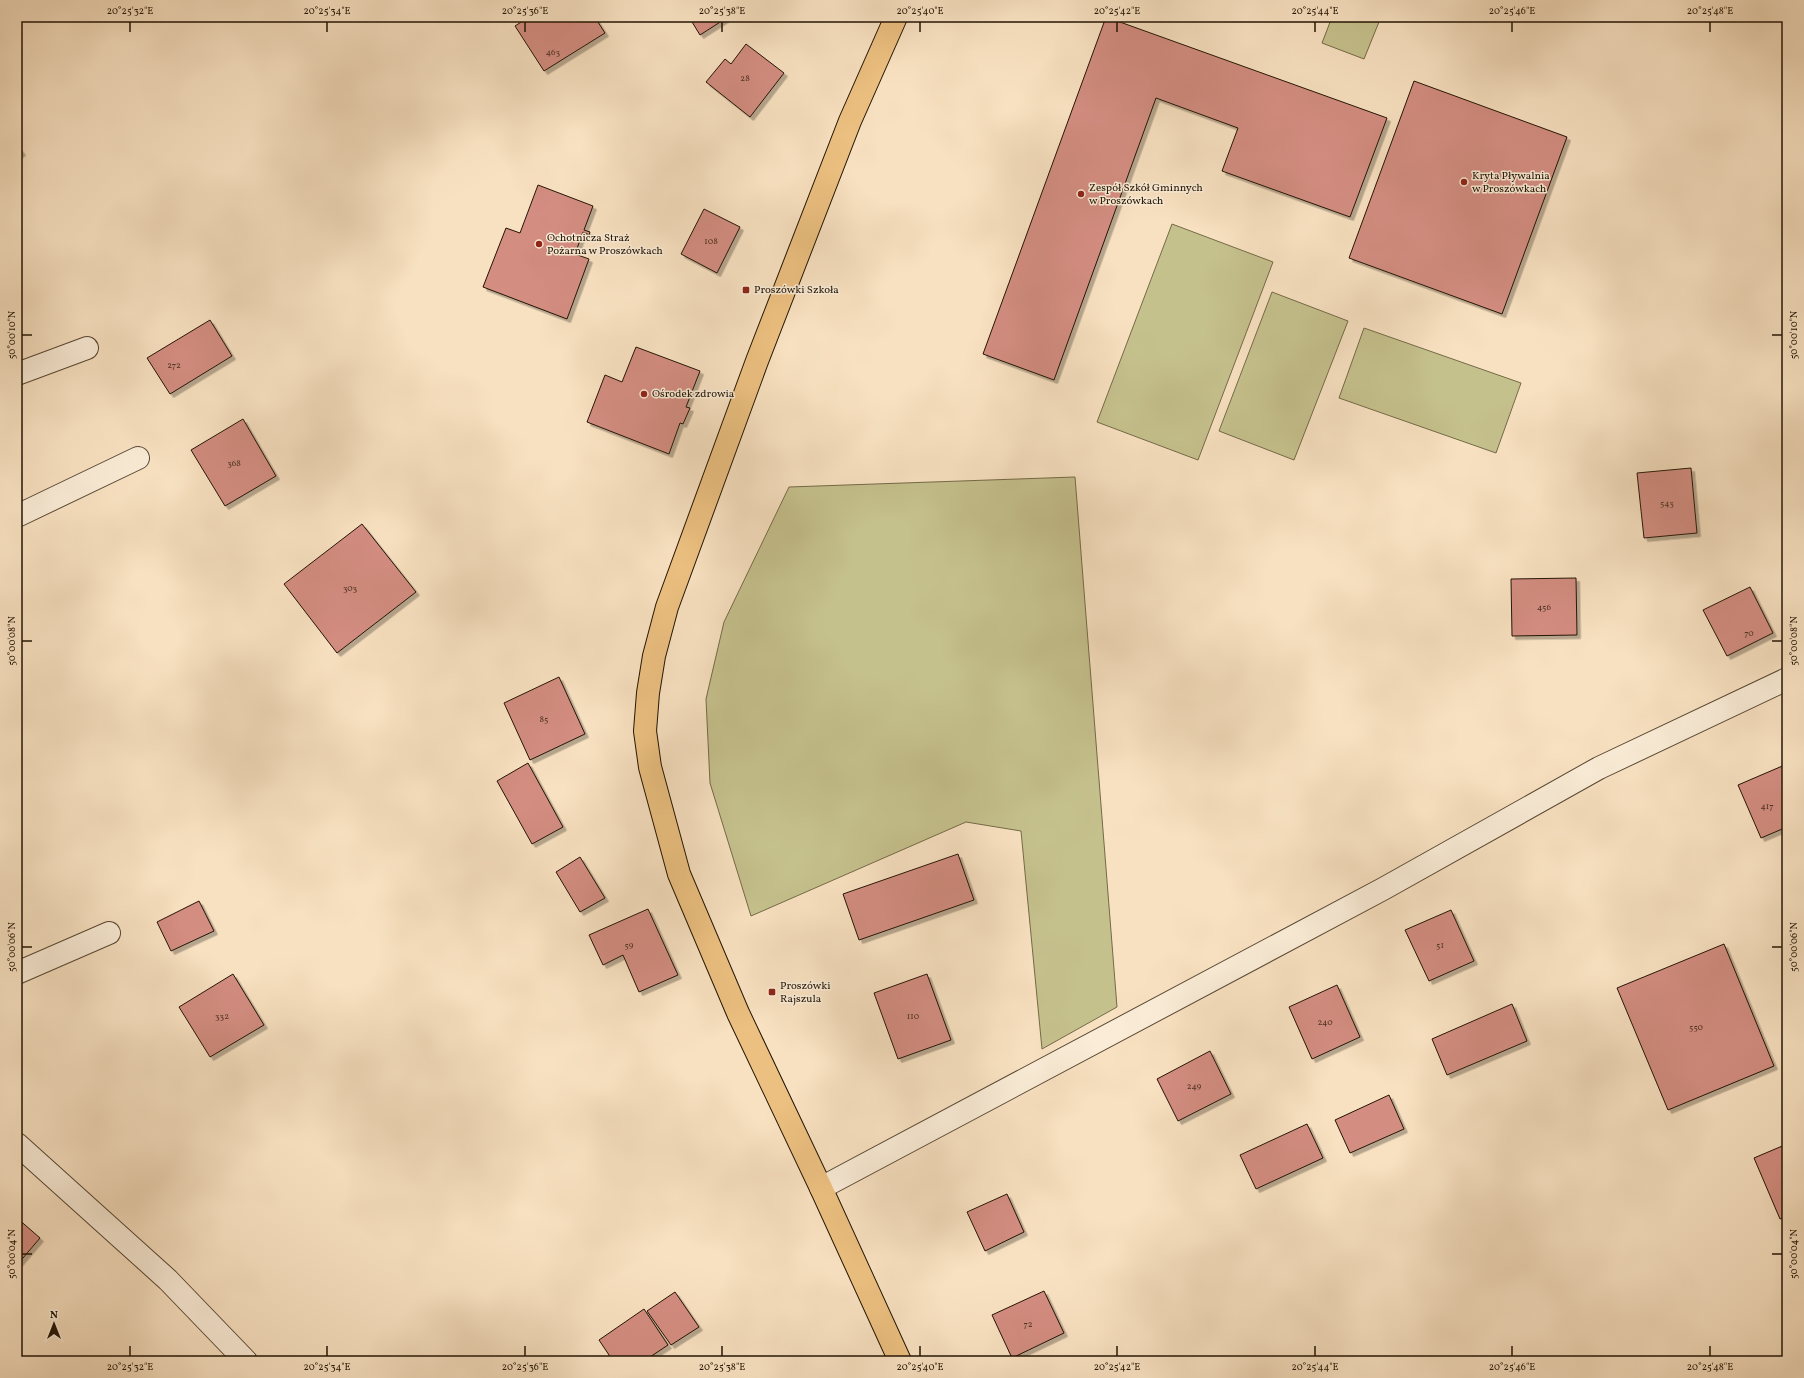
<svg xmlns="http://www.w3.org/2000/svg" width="1804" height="1378" viewBox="0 0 1804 1378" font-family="Vollkorn,serif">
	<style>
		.green { fill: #c5c18d; stroke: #746a48 }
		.building { fill: #d38d81; stroke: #221404; filter: url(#shadow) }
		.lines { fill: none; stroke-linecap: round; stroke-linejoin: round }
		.minor-casing { stroke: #584733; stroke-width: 24 }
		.major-casing { stroke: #221404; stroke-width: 24 }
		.minor { stroke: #faecd7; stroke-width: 22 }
		.major { stroke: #ecc080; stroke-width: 22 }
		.ticks { fill: none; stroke: #221404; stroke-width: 1.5 }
		.poi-dot { fill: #8f2418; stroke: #faecd7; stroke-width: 1.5 }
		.labels { text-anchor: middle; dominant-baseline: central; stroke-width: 3; stroke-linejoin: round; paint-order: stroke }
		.number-label { font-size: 9px; fill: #4e3223 }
		.poi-label { font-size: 11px; fill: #221404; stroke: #faecd7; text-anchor: start }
		.neatline { fill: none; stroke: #221404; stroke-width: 1.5 }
		.ticks-label { font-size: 10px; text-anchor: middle; fill: #221404 }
	</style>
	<defs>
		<filter id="shadow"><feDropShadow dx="3.5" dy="3.5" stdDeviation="0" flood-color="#0004"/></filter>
	</defs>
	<rect width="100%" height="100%" fill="#f8e1c1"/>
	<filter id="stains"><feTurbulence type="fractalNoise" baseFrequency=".005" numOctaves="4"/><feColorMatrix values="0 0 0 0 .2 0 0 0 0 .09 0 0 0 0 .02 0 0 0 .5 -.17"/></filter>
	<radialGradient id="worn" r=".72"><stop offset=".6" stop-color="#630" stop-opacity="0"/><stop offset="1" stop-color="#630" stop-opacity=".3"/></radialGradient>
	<path class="green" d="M1332,17H1381L1364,59L1322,43Z
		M1172,224L1273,262L1198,460L1097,422Z
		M1272,292L1348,321L1294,460L1219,431Z
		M1364,328L1521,383L1496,453L1339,398Z
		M1075,477L1117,1007L1042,1049L1021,831L966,822L751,916L710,783L706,699L724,622L789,487Z"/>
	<path class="building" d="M529,17H600L596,19L605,33L544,71L515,26Z
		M689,17H728L700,35Z
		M1106,17L1387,118L1350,217L1222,171L1238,128L1156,98L1054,380L983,354Z
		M746,44L784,73L750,117L706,82L725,59L731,64Z
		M1414,81L1567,137L1502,314L1349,258Z
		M17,145L22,152L17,156Z
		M538,185L593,206L584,230L590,232L589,235L583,232L575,254L589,259L567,319L483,287L506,228L520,233Z
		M704,209L740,227L717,273L681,254Z
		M210,320L232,356L170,394L147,358Z
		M636,347L700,371L686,407L690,408L683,424L680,423L669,454L587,422L605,375L622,382Z
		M243,419L276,476L225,506L191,450Z
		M1691,468L1697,533L1644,538L1637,473Z
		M362,524L416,592L337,653L284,584Z
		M1576,578L1577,635L1512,636L1511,579Z
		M1750,587L1773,633L1727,656L1703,610Z
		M559,677L585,734L530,760L504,703Z
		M528,763L563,827L532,844L497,781Z
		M1787,764V827L1761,838L1738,785Z
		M958,854L974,900L859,940L843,894Z
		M580,857L605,898L580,912L556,872Z
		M199,901L214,931L171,951L157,922Z
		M648,909L678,975L639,992L623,955L603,965L589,935Z
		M1451,910L1474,961L1429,981L1405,930Z
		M1724,944L1774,1066L1668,1110L1617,988Z
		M233,974L264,1025L210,1057L179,1007Z
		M927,974L951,1040L898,1059L874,993Z
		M1337,985L1360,1037L1312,1059L1289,1007Z
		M1512,1004L1527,1041L1447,1075L1432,1039Z
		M1210,1051L1231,1094L1178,1121L1157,1079Z
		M1389,1095L1404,1129L1350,1153L1335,1120Z
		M1307,1124L1323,1158L1256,1189L1240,1155Z
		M1787,1144V1216L1780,1219L1754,1158Z
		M1007,1194L1024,1232L985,1251L967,1212Z
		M17,1218L40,1238L17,1265Z
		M1044,1291L1064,1333L1012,1358L992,1315Z
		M675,1292L699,1327L671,1345L647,1311Z
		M644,1309L668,1345L644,1361H613L599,1340Z"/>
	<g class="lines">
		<g class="minor-casing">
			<path id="minor" d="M17,374L87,348
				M17,516L138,458
				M17,973L109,933
				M17,1144L168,1280L246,1361
				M821,1188L1383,889L1599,768L1787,679"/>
		</g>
		<g class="major-casing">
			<path id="major" d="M896,17L850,121L757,361L667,607L654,656L648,693L645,731L650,767L679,874L738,1013L821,1188L900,1361"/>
		</g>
		<use href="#minor" class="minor"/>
		<use href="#major" class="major"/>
	</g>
	<path class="ticks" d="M130,22V32M327,22V32M525,22V32M722,22V32M920,22V32M1117,22V32M1315,22V32M1512,22V32M1710,22V32M22,335H32M1772,335H1782M22,641H32M1772,641H1782M22,947H32M1772,947H1782M22,1254H32M1772,1254H1782M130,1346V1356M327,1346V1356M525,1346V1356M722,1346V1356M920,1346V1356M1117,1346V1356M1315,1346V1356M1512,1346V1356M1710,1346V1356"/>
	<g class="poi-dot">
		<circle cx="1464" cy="182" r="4"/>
		<circle cx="1081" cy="194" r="4"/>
		<circle cx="539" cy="244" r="4"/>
		<rect x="742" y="286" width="8" height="8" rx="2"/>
		<circle cx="644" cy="394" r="4"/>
		<rect x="768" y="988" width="8" height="8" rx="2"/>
	</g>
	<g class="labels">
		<g class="number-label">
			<text x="553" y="52">463</text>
			<text x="745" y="78">28</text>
			<text x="711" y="241">108</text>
			<text x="174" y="365">272</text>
			<text x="234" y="463">368</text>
			<text x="1667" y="503">543</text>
			<text x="350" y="588">303</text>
			<text x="1544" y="607">456</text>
			<text x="1749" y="633">70</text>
			<text x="544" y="719">85</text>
			<text x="1767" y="806">417</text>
			<text x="629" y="945">59</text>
			<text x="1440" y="945">51</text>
			<text x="222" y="1016">332</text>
			<text x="913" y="1016">110</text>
			<text x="1325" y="1022">240</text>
			<text x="1696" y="1027">550</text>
			<text x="1194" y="1086">249</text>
			<text x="1028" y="1324">72</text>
		</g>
		<g class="poi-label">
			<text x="1472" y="176">Kryta Pływalnia<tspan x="1472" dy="13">w Proszówkach</tspan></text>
			<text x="1089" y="188">Zespół Szkół Gminnych<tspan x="1089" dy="13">w Proszówkach</tspan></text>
			<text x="547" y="238">Ochotnicza Straż<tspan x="547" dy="13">Pożarna w Proszówkach</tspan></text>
			<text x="754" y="290">Proszówki Szkoła</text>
			<text x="652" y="394">Ośrodek zdrowia</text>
			<text x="780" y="986">Proszówki<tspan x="780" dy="13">Rajszula</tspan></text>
		</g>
	</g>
	<rect width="1804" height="1378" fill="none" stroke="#f8e1c1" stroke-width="44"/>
	<g transform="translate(54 1324)" stroke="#faecd7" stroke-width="3" paint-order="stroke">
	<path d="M0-3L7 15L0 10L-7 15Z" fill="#221404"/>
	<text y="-6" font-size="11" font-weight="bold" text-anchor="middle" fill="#221404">N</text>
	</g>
	<rect x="22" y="22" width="1760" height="1334" class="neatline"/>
	<g class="ticks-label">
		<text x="130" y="14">20°25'32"E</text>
		<text x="327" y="14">20°25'34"E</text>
		<text x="525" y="14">20°25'36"E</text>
		<text x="722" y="14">20°25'38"E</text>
		<text x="920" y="14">20°25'40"E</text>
		<text x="1117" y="14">20°25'42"E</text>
		<text x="1315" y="14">20°25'44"E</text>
		<text x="1512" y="14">20°25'46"E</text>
		<text x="1710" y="14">20°25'48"E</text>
		<text transform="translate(11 335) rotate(-90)" y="4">50°00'10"N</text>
		<text transform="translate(1793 335) rotate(-90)" y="4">50°00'10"N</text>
		<text transform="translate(11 641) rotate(-90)" y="4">50°00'08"N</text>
		<text transform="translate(1793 641) rotate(-90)" y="4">50°00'08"N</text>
		<text transform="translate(11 947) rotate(-90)" y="4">50°00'06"N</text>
		<text transform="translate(1793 947) rotate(-90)" y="4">50°00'06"N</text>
		<text transform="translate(11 1254) rotate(-90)" y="4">50°00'04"N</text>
		<text transform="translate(1793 1254) rotate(-90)" y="4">50°00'04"N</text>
		<text x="130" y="1370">20°25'32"E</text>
		<text x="327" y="1370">20°25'34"E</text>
		<text x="525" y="1370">20°25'36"E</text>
		<text x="722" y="1370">20°25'38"E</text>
		<text x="920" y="1370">20°25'40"E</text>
		<text x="1117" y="1370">20°25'42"E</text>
		<text x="1315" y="1370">20°25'44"E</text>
		<text x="1512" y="1370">20°25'46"E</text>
		<text x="1710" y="1370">20°25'48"E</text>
	</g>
	<rect width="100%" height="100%" filter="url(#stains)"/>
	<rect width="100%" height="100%" fill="url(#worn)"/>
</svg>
